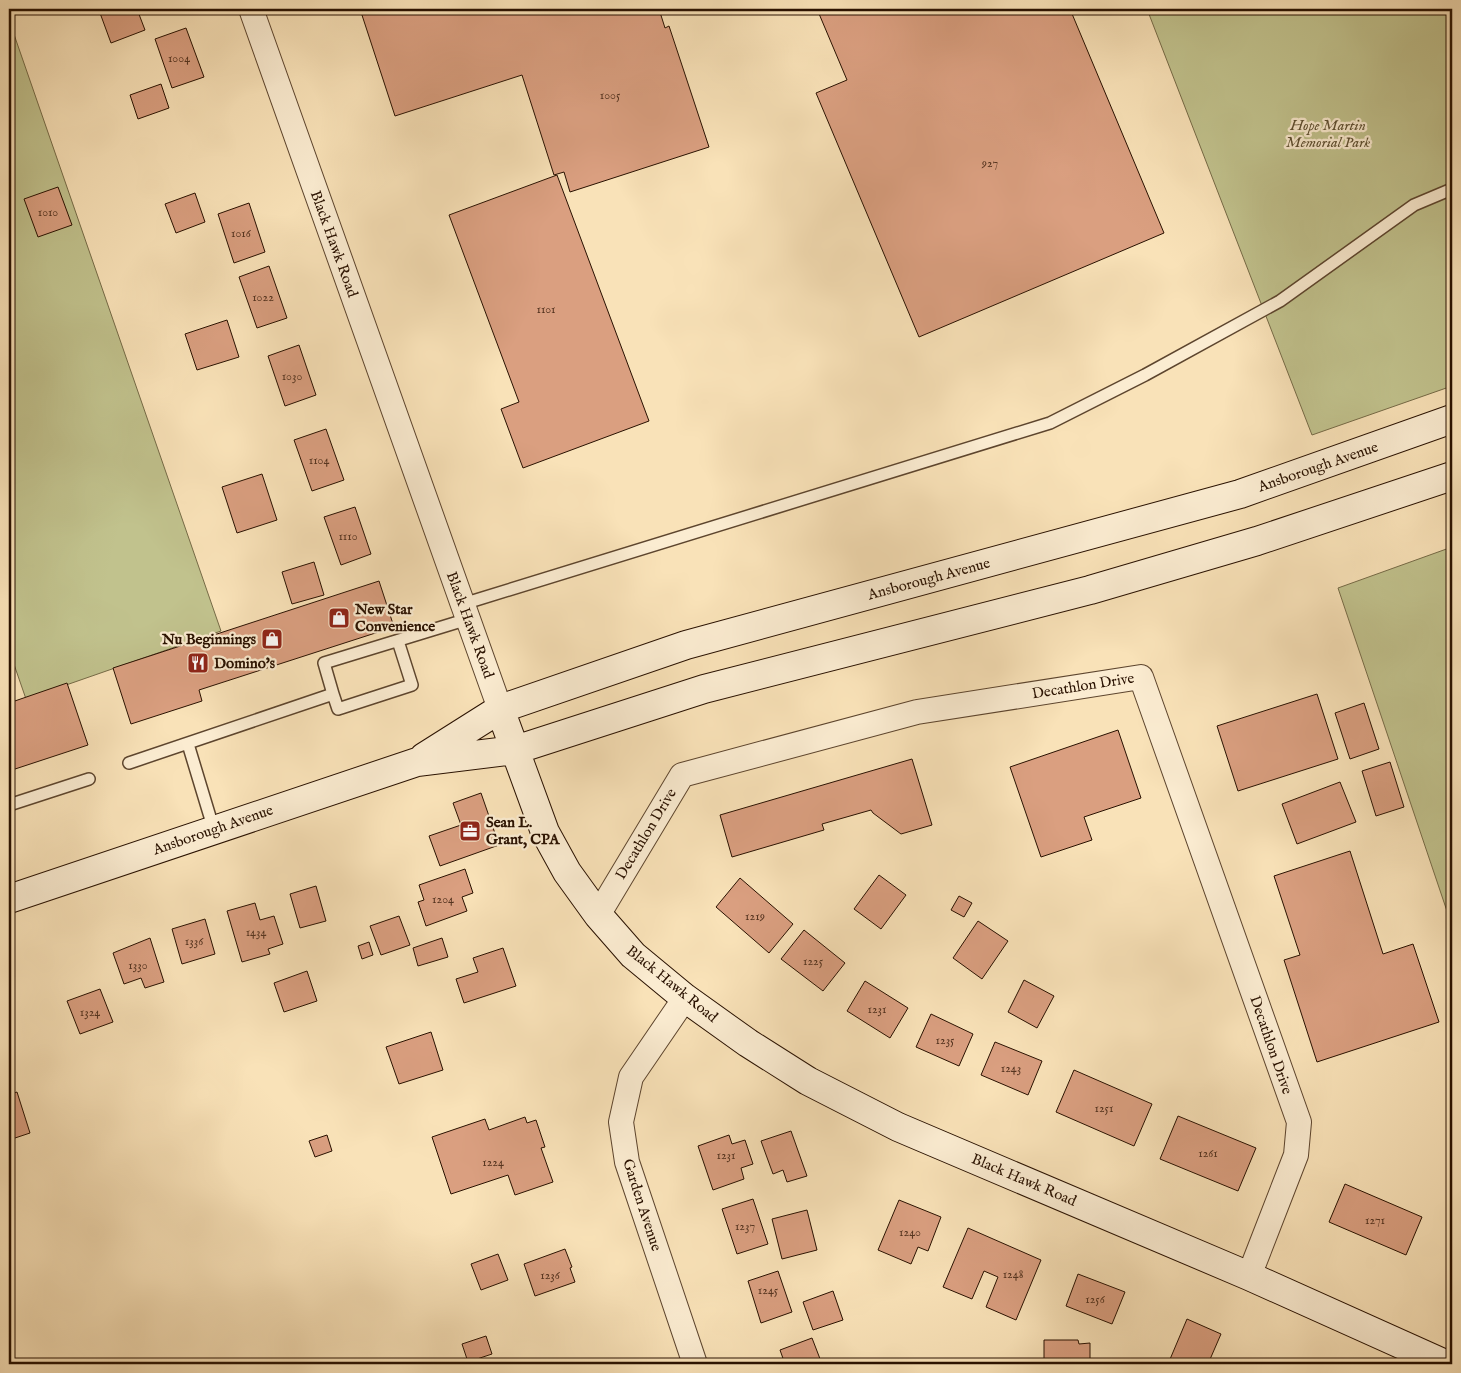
<svg xmlns="http://www.w3.org/2000/svg" width="1461" height="1373" viewBox="0 0 1461 1373" font-family="'IM FELL English',serif">
	<style>
		.green { fill: #c1c28d; stroke: #756a46 }
		.building { fill: #da9f80; stroke: #291100 }
		.lines { fill: none; stroke-linecap: round; stroke-linejoin: round }
		.lane-casing { stroke: #5d452e; stroke-width: 14 }
		.street-casing { stroke: #5d452e; stroke-width: 26 }
		.secondary-casing { stroke: #291100; stroke-width: 30 }
		.lane { stroke: #fbecd1; stroke-width: 11 }
		.street { stroke: #fbecd1; stroke-width: 24 }
		.secondary { stroke: #fbecd1; stroke-width: 28 }
		.labels { text-anchor: middle; dominant-baseline: central; stroke-width: 4.5; stroke-linejoin: round; paint-order: stroke }
		.number-label { font-size: 12px; fill: #553420 }
		.park-label { font-size: 15px; font-style: italic; fill: #5e4f31; stroke: #fbecd1 }
		.street-label { font-size: 15px; fill: #291100; stroke: #fbecd1 }
		.poi-label { font-size: 15px; font-weight: bold; fill: #291100; stroke: #fbecd1; text-anchor: start }
	</style>
	<rect width="100%" height="100%" fill="#f9e2b8"/>
	<filter id="stains"><feTurbulence type="fractalNoise" baseFrequency=".004" numOctaves="4"/><feColorMatrix values="0 0 0 0 .2 0 0 0 0 .09 0 0 0 0 .02 0 0 0 .5 -.17"/></filter>
	<radialGradient id="worn" r=".72"><stop offset=".6" stop-color="#630" stop-opacity="0"/><stop offset="1" stop-color="#630" stop-opacity=".3"/></radialGradient>
	<path class="green" d="M1147,9H1452V386L1312,435Z
		M9,20L221,631L26,699L9,650Z
		M1452,547V926L1338,588Z"/>
	<path class="building" d="M112,9H137L145,30L111,43L100,13Z
		M360,9H659L665,28L669,26L709,147L570,192L564,172L554,175L522,75L395,116Z
		M817,9H1070L1164,233L919,337L816,93L847,80Z
		M186,28L204,77L172,88L155,39Z
		M161,84L169,108L138,119L130,95Z
		M557,175L649,421L523,468L501,409L519,402L449,215Z
		M58,187L72,225L38,237L24,199Z
		M195,193L205,222L176,233L165,204Z
		M249,203L265,252L234,263L218,214Z
		M269,266L287,318L257,328L239,277Z
		M227,320L239,357L197,370L185,334Z
		M299,345L316,395L285,406L268,356Z
		M326,429L344,480L312,491L294,440Z
		M262,474L277,520L237,533L222,487Z
		M355,507L371,554L341,565L324,517Z
		M314,562L324,595L292,604L282,572Z
		M379,581L394,627L199,690L202,701L131,724L113,668Z
		M67,683L88,745L9,771V703Z
		M1317,694L1338,759L1238,791L1217,726Z
		M1364,703L1379,749L1350,759L1335,713Z
		M1118,730L1141,798L1084,817L1092,840L1041,857L1010,767Z
		M912,759L932,825L901,834L873,813L871,810L822,824L824,830L732,857L720,815Z
		M1390,762L1404,807L1376,816L1362,771Z
		M1340,782L1356,822L1297,844L1282,804Z
		M481,793L499,845L440,866L429,836L461,825L453,803Z
		M1350,851L1383,954L1413,944L1439,1022L1317,1062L1284,960L1300,955L1274,876Z
		M465,869L473,893L462,897L467,911L426,926L418,902L424,900L419,885Z
		M879,875L906,895L881,929L854,909Z
		M740,878L793,924L769,953L716,907Z
		M316,886L326,921L300,928L290,894Z
		M959,896L972,903L964,917L951,910Z
		M255,903L260,920L274,916L283,944L268,949L270,954L242,962L227,911Z
		M399,916L410,945L381,955L370,926Z
		M205,919L215,954L182,964L172,929Z
		M978,921L1008,941L982,979L953,958Z
		M804,930L845,963L823,991L781,959Z
		M150,938L164,982L145,988L141,978L124,984L113,953Z
		M442,938L448,957L418,966L413,948Z
		M369,942L373,955L362,959L358,946Z
		M503,948L516,986L464,1003L456,979L478,972L473,958Z
		M307,971L317,1001L284,1012L274,983Z
		M1024,980L1054,996L1037,1028L1008,1012Z
		M865,981L908,1008L890,1038L847,1011Z
		M100,989L113,1022L80,1034L67,1001Z
		M931,1014L973,1034L959,1066L916,1047Z
		M431,1032L443,1070L399,1084L386,1047Z
		M995,1042L1042,1061L1028,1095L981,1075Z
		M1074,1070L1152,1104L1134,1146L1056,1112Z
		M17,1092L30,1133L9,1140V1095Z
		M1178,1116L1256,1148L1238,1191L1160,1159Z
		M525,1117L527,1123L536,1120L545,1147L541,1148L553,1182L515,1195L508,1175L451,1194L432,1137L485,1119L489,1130Z
		M791,1131L807,1176L787,1182L783,1170L773,1174L761,1141Z
		M327,1135L332,1151L315,1157L309,1141Z
		M729,1135L732,1144L745,1140L753,1164L741,1168L744,1179L713,1190L698,1146Z
		M1345,1184L1422,1217L1406,1255L1329,1222Z
		M753,1199L768,1244L737,1254L722,1209Z
		M899,1200L941,1217L928,1251L918,1247L911,1264L878,1250Z
		M807,1210L817,1250L782,1259L772,1219Z
		M968,1228L1041,1260L1016,1320L986,1307L998,1277L984,1271L972,1299L943,1287Z
		M565,1249L572,1267L570,1268L575,1282L535,1296L524,1264Z
		M498,1254L508,1280L481,1290L471,1264Z
		M778,1271L792,1312L761,1323L748,1281Z
		M1078,1274L1125,1292L1112,1324L1066,1306Z
		M833,1291L843,1320L813,1330L803,1302Z
		M1187,1319L1221,1334L1208,1364H1168Z
		M486,1336L492,1354L468,1362L462,1344Z
		M812,1338L822,1364H785L780,1350Z
		M1044,1340H1078L1079,1344L1090,1343V1362H1078V1364H1044Z"/>
	<g class="lines">
		<g class="lane-casing">
			<path id="lane" d="M463,604L1050,423L1145,375L1280,301L1414,205L1452,189
				M333,694L338,709L412,685L398,641
				M188,744L214,830
				M129,763L333,694L324,663L468,619
				M9,805L89,779"/>
		</g>
		<g class="street-casing">
			<path id="street" d="M251,9L500,709
				M598,915L682,775L917,712L1141,677L1299,1122L1296,1155L1249,1276
				M685,998L631,1077L621,1122L627,1162L695,1364"/>
		</g>
		<g class="secondary-casing">
			<path id="secondary" d="M500,709L545,832L567,872L598,915L633,955L685,998L748,1043L808,1081L898,1127L1249,1276L1445,1364
				M424,757L500,709L686,645L1240,494L1452,419
				M9,899L417,762L515,750L704,689L1090,590L1257,541L1452,476"/>
		</g>
		<use href="#lane" class="lane"/>
		<use href="#street" class="street"/>
		<use href="#secondary" class="secondary"/>
	</g>
	<defs>
		<g id="shop-square" transform="scale(1.125)"><rect x="-9" y="-9" width="18" height="18" rx="4" fill="#8f2418" stroke="#fbecd1"/><path d="M-5-2.5h2.3a2.7 3.5 0 0 1 5.4 0H5L5.5 6h-11ZM-1.5-2.5h3a1.5 2.3 0 0 0-3 0Z" fill="#fff"/></g>
		<g id="restaurant-square" transform="scale(1.125)"><rect x="-9" y="-9" width="18" height="18" rx="4" fill="#8f2418" stroke="#fbecd1"/><path d="M-5-6h1v4h1v-4h1v4h1v-4h1v5L-1.5 .5V6h-2V.5L-5-1ZM5-6V6H3V1.5H1.5Q1.5-4 5-6Z" fill="#fff"/></g>
		<g id="office-square" transform="scale(1.125)"><rect x="-9" y="-9" width="18" height="18" rx="4" fill="#8f2418" stroke="#fbecd1"/><path d="M-6-3h4V-5.5h4V-3h4V5H-6ZM-1-4.5V-3h2v-1.5ZM-6 0V1H6V0Z" fill="#fff"/></g>
	</defs>
	<g fill-rule="evenodd">
		<use href="#shop-square" x="339" y="618"/>
		<use href="#shop-square" x="272" y="639"/>
		<use href="#restaurant-square" x="198" y="663"/>
		<use href="#office-square" x="470" y="831"/>
	</g>
	<g class="labels">
		<g class="number-label">
			<text x="179" y="58">1004</text>
			<text x="610" y="95">1005</text>
			<text x="990" y="163">927</text>
			<text x="48" y="212">1010</text>
			<text x="241" y="233">1016</text>
			<text x="263" y="297">1022</text>
			<text x="546" y="309">1101</text>
			<text x="292" y="376">1030</text>
			<text x="319" y="460">1104</text>
			<text x="348" y="536">1110</text>
			<text x="443" y="899">1204</text>
			<text x="755" y="916">1219</text>
			<text x="256" y="932">1434</text>
			<text x="194" y="941">1336</text>
			<text x="813" y="961">1225</text>
			<text x="138" y="965">1330</text>
			<text x="877" y="1009">1231</text>
			<text x="90" y="1012">1324</text>
			<text x="945" y="1040">1235</text>
			<text x="1011" y="1068">1243</text>
			<text x="1104" y="1108">1251</text>
			<text x="1208" y="1153">1261</text>
			<text x="726" y="1155">1231</text>
			<text x="493" y="1162">1224</text>
			<text x="1375" y="1220">1271</text>
			<text x="745" y="1226">1237</text>
			<text x="910" y="1232">1240</text>
			<text x="1013" y="1274">1248</text>
			<text x="550" y="1275">1236</text>
			<text x="768" y="1290">1245</text>
			<text x="1095" y="1299">1256</text>
		</g>
		<g class="park-label">
			<text x="1328" y="125">Hope Martin<tspan x="1328" dy="17">Memorial Park</tspan></text>
		</g>
		<g class="street-label">
			<text transform="translate(334 244) rotate(70)">Black Hawk Road</text>
			<text transform="translate(1318 467) rotate(-19)">Ansborough Avenue</text>
			<text transform="translate(929 579) rotate(-15)">Ansborough Avenue</text>
			<text transform="translate(470 625) rotate(70)">Black Hawk Road</text>
			<text transform="translate(1083 686) rotate(-9)">Decathlon Drive</text>
			<text transform="translate(213 830) rotate(-19)">Ansborough Avenue</text>
			<text transform="translate(646 834) rotate(-59)">Decathlon Drive</text>
			<text transform="translate(672 984) rotate(39)">Black Hawk Road</text>
			<text transform="translate(1271 1045) rotate(71)">Decathlon Drive</text>
			<text transform="translate(1024 1180) rotate(23)">Black Hawk Road</text>
			<text transform="translate(642 1205) rotate(72)">Garden Avenue</text>
		</g>
		<g class="poi-label">
			<text x="355" y="609">New Star<tspan x="355" dy="17">Convenience</tspan></text>
			<text x="256" y="639" text-anchor="end">Nu Beginnings</text>
			<text x="214" y="663">Domino's</text>
			<text x="486" y="822">Sean L.<tspan x="486" dy="17">Grant, CPA</tspan></text>
		</g>
	</g>
	<rect width="1461" height="1373" fill="none" stroke="#f9e2b8" stroke-width="30"/>
	<rect x="10" y="10" width="1441" height="1353" fill="none" stroke="#291100" stroke-width="2.5"/>
	<rect x="15" y="15" width="1431" height="1343" fill="none" stroke="#291100"/>
	<rect width="100%" height="100%" filter="url(#stains)"/>
	<rect width="100%" height="100%" fill="url(#worn)"/>
</svg>
